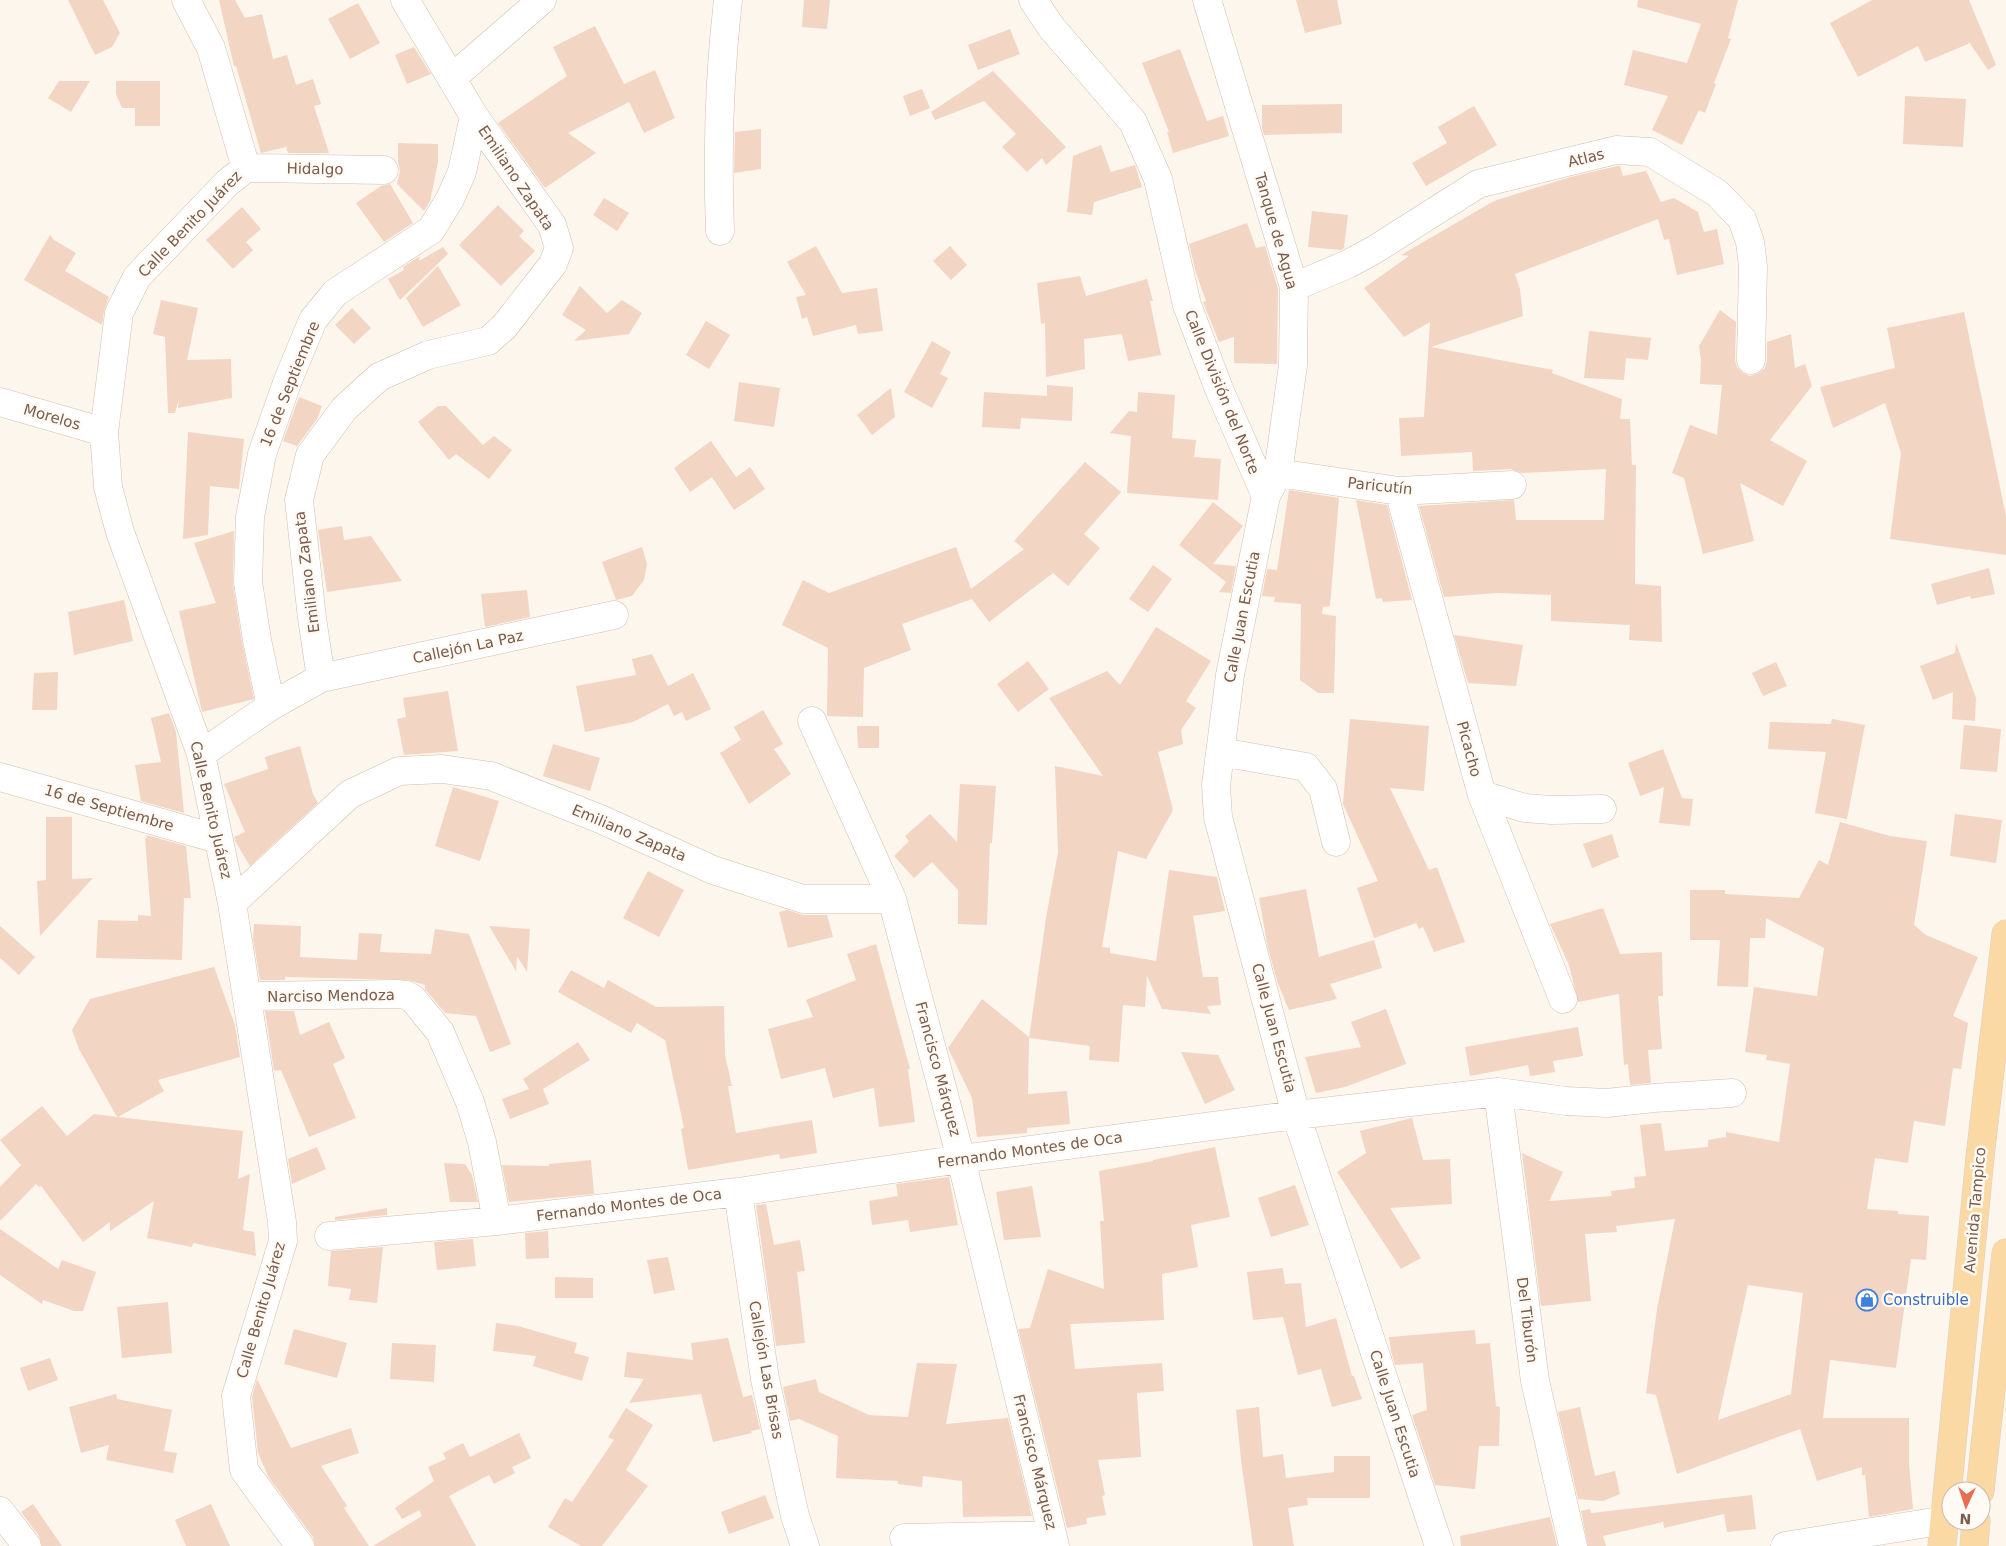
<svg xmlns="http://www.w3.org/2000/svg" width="2006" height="1546" viewBox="0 0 2006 1546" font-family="'DejaVu Sans',sans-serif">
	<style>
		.building { fill: #f3d5c3; fill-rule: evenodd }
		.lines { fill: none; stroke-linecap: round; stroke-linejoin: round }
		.minor-casing { stroke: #d1beb0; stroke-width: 29 }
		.major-casing { stroke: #dad1cd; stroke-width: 29 }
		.minor { stroke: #fff; stroke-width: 28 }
		.major { stroke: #fbd9a5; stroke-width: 28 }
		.labels { text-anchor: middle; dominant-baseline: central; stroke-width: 5; stroke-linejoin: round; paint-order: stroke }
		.street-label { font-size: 15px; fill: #7a5c4d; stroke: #fffaf3 }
		.shop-label { font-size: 15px; fill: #366cbe; stroke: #fffaf3; text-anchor: start }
	</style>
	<rect width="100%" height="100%" fill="#fdf6ec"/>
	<path class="building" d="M68,0H103L120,33L112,47L95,55Z
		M219,0H235L245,18L262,14L273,59L287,55L296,85L313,79L321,104L314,106L329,153H288L286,147L261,153L236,66H234Z
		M804,0H830L827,29L802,27Z
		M1296,0H1337L1342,24L1305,33Z
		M1638,0H1738L1728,38L1731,39L1714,83L1716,84L1705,113L1699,110L1682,145L1652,130L1668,96L1624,85L1633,50L1687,63L1701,24L1637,7Z
		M1872,0H1969L1996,65L1988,70L1969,42L1968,44L1925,62L1918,46L1858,77L1830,23Z
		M358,3L380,43L350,59L328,19Z
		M595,26L624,84L655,70L675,118L644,133L629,102L568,133L596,153L545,188L498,123L567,76L553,47Z
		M1010,29L1020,54L978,70L968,45Z
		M414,47L431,74L407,84L395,55Z
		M1180,49L1207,121L1223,116L1229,136L1173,153L1167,132H1169L1142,63Z
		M993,71L1066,147L1046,165L1042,158L1027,172L1002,147L1016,134L984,101L935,120L931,112Z
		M59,81H90L71,112L48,98Z
		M116,81H160V126H135V108H122L116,94Z
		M922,89L930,108L910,116L903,96Z
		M1905,96L1966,99L1963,147L1903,144Z
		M1342,104V133L1264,135L1262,128V105Z
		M1474,106L1497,145L1426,186L1412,163L1447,143L1438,127Z
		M761,129V169L734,173L735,132Z
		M398,143L438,144V162L430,201L424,211L397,184L400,171L398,162Z
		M1101,145L1111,172L1135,165L1142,187L1094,202L1092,215L1067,212L1073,156Z
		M1617,166H1620L1623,176L1646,171L1661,202L1674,198L1698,212L1704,232L1717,229L1724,264L1677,275L1669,239L1664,240L1658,219L1515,274L1520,289L1523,316L1431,347L1553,370L1552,373L1622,399L1620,419H1630L1632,465H1636L1635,584L1661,586L1662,642L1629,640L1630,625L1551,621V595L1497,593L1444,597L1419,506L1514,500L1516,520H1604L1606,469L1522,473L1511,469L1473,471L1472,452L1401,456L1399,418L1424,417L1430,322L1404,337L1364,288L1409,256L1401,255L1494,201L1567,178Z
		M390,184L413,223L384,242L356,203L381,186Z
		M604,198L629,213L617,231L593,215Z
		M498,205L524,231L519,236L535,251L501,286L459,245Z
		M242,207L261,229L246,242L253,250L233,269L206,240Z
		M1312,211L1348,215L1344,248L1341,250L1308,247Z
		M1247,223L1256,248L1265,246L1278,289L1277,364L1234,363V337L1219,342L1203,302L1206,301L1196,273L1189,244Z
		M50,235L54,240L76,253L65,271L109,297L104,311L102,325L24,280Z
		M816,246L842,293L877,288L883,331L858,334L856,325L813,336L807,317L802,319L796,297L806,295L787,262Z
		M950,246L967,265L951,280L933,261Z
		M443,247L448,254L400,300L388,279L404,270L403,267L420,256L419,261Z
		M438,266L461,305L423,327L406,298Z
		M1080,276L1086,296L1147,279L1153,301H1150L1161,355L1128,361L1122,334L1084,339L1085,369L1046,377L1045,323L1041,324L1037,283Z
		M580,286L607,313L622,300L642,313L629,334L574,341L586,330L562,315Z
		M161,300L198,308L187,360L231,359L232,398L178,408L179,399L175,413H168L165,337L153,334Z
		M352,308L371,328L354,344L335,325Z
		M1720,310L1736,322L1735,360L1737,367L1743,373L1750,376L1759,373L1765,368L1767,361V342L1791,334L1795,368L1805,364L1812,386L1770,440L1807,461L1783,506L1740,483L1754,541L1703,554L1684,478L1672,473L1690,425L1717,435L1722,385L1700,384L1701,360L1699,346Z
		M1964,312L2006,516V555L1890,539L1901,453L1885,403L1833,428L1820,387L1895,368L1887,328Z
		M706,321L730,335L709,369L686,355Z
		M1589,331L1651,338L1648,360L1626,358L1624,380L1584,378Z
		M932,341L951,352L940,374L948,378L932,408L904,392Z
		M739,382L780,388L774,427L734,421Z
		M1047,385L1073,387L1072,421L1021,418L1020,429L982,427L984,392L1047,396Z
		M891,388L895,417L872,435L857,415Z
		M1138,392L1175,395L1172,438L1196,440L1194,457L1221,459L1218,500L1127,493L1131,436L1110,433L1129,411L1137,412Z
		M299,397L322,406L317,419L297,446L283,441Z
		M438,406H446L483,445L494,436L512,450L489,479L456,454L449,460L418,422Z
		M188,432L244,439L239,489L210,486L208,535L183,539Z
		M711,441L736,477L750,467L765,489L734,510L712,477L690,492L674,468Z
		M1085,462L1121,492L1084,534L1100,548L1068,586L1053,573L989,622L972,599L902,624L911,650L864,668L863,717L827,716L828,648L782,625L803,580L829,593L956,547L971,589L1024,549L1014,541Z
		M1289,490L1339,498L1330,606L1323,607L1322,614L1336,616L1334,693H1318L1300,680L1301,604L1274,602L1275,597L1262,596L1267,569L1277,570Z
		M1356,500L1387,505L1412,600L1383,602L1382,598L1376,599Z
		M1213,502L1243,526L1213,564L1236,566L1231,593L1219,592L1226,582L1179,545Z
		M342,526L344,540L371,536L402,581L327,592L318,530Z
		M234,531L233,584L242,642L254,699L202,712L179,611L216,603L194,543Z
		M642,547L647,564L644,580L632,596L616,600L602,562Z
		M1153,565L1172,579L1148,612L1129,599Z
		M1989,568L1995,594L1971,599L1970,596L1937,605L1931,584Z
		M527,590L530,617L485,627L481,594Z
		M124,600L133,641L74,655L68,612Z
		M1156,627L1211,661L1186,701L1196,708L1181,730L1183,744L1158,752L1173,810L1146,859L1118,851L1102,947L1110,948V953L1156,961L1169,870L1217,877L1225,911L1193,916L1203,977H1218L1221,1005L1207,1006L1211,1014L1162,1009L1147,976L1145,1007L1123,1005L1119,1062L1089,1060L1090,1046L1029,1038L1046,918L1058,852L1055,766L1103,776L1049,698L1107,671L1120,685Z
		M1454,635L1523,645L1516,686L1468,683Z
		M1956,643L1976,698L1975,721L1952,719L1953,692L1933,700L1920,666L1955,653Z
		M652,654L668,686L693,673L711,709L686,721L682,712L674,716L668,704L633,722L585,732L576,686L636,675L632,659Z
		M1028,661L1049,689L1018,712L997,684Z
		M1776,662L1787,686L1763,696L1752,673Z
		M58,672L57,710H32L34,673Z
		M448,691L458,751L404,755L397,719L406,717L403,698Z
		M763,710L783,744L774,749L791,774L749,804L720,753L741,740L734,727Z
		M169,713L176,732L184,813L141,801L135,765L161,762L151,718Z
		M1350,719L1429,726L1424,791L1390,788L1429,870L1437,867L1465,942L1434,952L1423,927L1419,929L1416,923L1374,938L1357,888L1378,881L1343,804Z
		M1832,719L1865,725L1847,819L1815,813L1826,752L1768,749L1770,722L1831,724Z
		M1964,725L2001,729L1997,772L1960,769Z
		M857,726H879V748H858Z
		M553,744L600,758L590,791L543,776Z
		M300,746L313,794L318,803L250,866L235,841L234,837L245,832L224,784L268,769L265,757Z
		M1663,749L1682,798L1693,799L1690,826L1659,823L1664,787L1640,796L1628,763Z
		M960,784L996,786L992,843H990L987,925L958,924V890L932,862L914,878L894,856L909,841L905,836L930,814L957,842Z
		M453,787L499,801L480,861L435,846Z
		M1955,814L2002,820L1996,863L1950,856Z
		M46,817H72V879L93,878L40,936L37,881L46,880Z
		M1840,822L1890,836L1927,841L1914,925L1926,935L1978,957L1953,1016L1968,1023L1961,1069L1953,1068L1945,1126L1914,1121L1908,1163L1875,1158L1867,1209L1898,1211V1214L1929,1216L1926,1260L1911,1259L1896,1368L1830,1360L1823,1418H1909V1463L1913,1509L1869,1517L1865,1475H1862V1467L1817,1481L1800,1429L1677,1474L1656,1395L1646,1393L1657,1309L1675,1219L1616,1226L1617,1232L1585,1234L1591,1301L1541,1306L1522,1153L1563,1172L1549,1201L1612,1196L1611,1191L1635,1188L1634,1177L1646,1176L1640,1125L1661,1123L1665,1151L1708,1147V1140L1726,1137V1132L1779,1142L1790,1064L1766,1060L1767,1055L1745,1052L1754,987L1817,996L1824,948L1766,918L1765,938H1750L1748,987L1717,986L1720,940H1690V890H1725V894L1799,898L1819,860L1828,865ZM1748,1285L1803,1293L1791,1394L1718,1420Z
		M1612,834L1619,857L1592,868L1583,844Z
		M146,835L186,846L191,898H184L182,960L96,958L98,920L138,921V915L151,916L145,838H147Z
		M648,871L684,890L659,937L623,918Z
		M1306,889L1319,957L1374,940L1382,968L1330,984L1337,999L1289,1010L1278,984L1268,948L1259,898Z
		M1603,908L1620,954L1662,952L1663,996H1658L1662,1049L1648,1050L1651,1083L1630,1085L1628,1064L1624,1065L1619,994L1578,1002L1569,965L1550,924Z
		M787,910L803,915H827L833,937L788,948L779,912Z
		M254,924L301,926L300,957L357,960L359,933L382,934L380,952L431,954L435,929L469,934L511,1044L490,1052L476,1016L445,1013L425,989V985L408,980L285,977V980H260L253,939Z
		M0,926L35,957L19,975L0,958Z
		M489,926L530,929L527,972L517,956L516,971Z
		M876,944L910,1069H908L915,1122L879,1127L874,1088L833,1098L825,1068L781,1079L768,1029L813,1017L806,1000L856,980L847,954Z
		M214,967L235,1025L240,1057L158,1080L164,1091L118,1117L243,1131L238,1179L250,1174L243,1230L254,1232L256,1256L193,1243L192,1247L147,1238L154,1201L110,1231V1222L83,1242L41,1186L39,1187L36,1184L0,1221V1187L21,1165L0,1140L42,1106L67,1136L94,1114L117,1117L79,1049L72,1030L90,999Z
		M571,970L604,988L608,980L656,1007L724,1006L725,1055L732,1086H728L736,1133L812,1120L817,1153L780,1159L779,1154L688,1170L681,1129L684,1128L665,1040L637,1023L631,1033L558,992Z
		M982,999L1029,1037L1028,1094L1067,1091L1070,1124L1027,1128V1133L977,1137L972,1098L948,1048Z
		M1386,1009L1406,1064L1345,1087L1316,1093L1305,1057L1361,1047L1351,1022Z
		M265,1011H294L300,1035L329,1022L345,1058L333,1064L356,1118L309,1137L281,1070L274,1071Z
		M1578,1027L1583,1056L1553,1061L1555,1072L1530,1076L1528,1065L1470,1076L1465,1047Z
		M578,1042L590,1060L543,1089L549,1104L510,1119L502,1099L529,1089L523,1079Z
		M1181,1052L1218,1055L1235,1090L1205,1104Z
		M1412,1118L1423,1160L1450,1159L1452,1204L1390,1208L1421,1258L1401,1269L1337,1172L1366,1153L1360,1131Z
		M317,1147L326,1169L292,1184L288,1159Z
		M1215,1147L1230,1217L1191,1225L1198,1267L1162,1274L1164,1320L1070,1324L1075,1369L1162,1363L1164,1391L1137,1393L1141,1457L1098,1460L1105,1495L1102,1496L1106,1515L1086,1518L1087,1524L1067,1528L1018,1329L1030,1328L1048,1269L1104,1289L1100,1221H1104L1099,1171L1153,1161V1160Z
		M591,1160L594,1194L509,1202L502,1165L549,1166V1164Z
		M444,1163L465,1164L472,1175L478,1202H450Z
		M949,1177L958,1225L910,1232L908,1220L872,1225L869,1201L898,1196L896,1184Z
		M1295,1185L1309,1225L1271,1237L1258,1198Z
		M1032,1186L1041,1237L1004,1240L996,1192Z
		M766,1204L774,1245L800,1240L805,1271L797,1272L805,1343L776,1346L756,1205Z
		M387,1208V1215L335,1220V1217Z
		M0,1229L58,1269L62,1260L96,1272L83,1311H74L43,1300L42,1304L0,1275Z
		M548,1231L549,1258L526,1259L525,1233Z
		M473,1239L476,1266L437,1270L434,1242Z
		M383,1247L377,1303L349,1300L351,1289L328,1286L331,1251Z
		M668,1257L675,1290L654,1294L647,1260Z
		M1283,1268L1285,1284L1301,1283L1306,1327L1336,1318L1352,1376H1354L1362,1399L1332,1407L1321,1369L1298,1375L1283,1317L1253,1320L1247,1272Z
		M555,1277L593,1278V1298H555Z
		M168,1302L172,1353L122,1358L117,1307Z
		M496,1323L518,1326L577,1343L574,1353L589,1357L582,1381L533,1366L536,1356L493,1351Z
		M294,1329L347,1343L337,1378L284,1364Z
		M1475,1330L1476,1344L1490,1343L1496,1406L1500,1407L1499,1446H1479L1475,1489L1435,1485L1412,1415L1427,1410L1423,1363L1395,1365L1391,1351L1389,1337Z
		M728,1338L743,1397L752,1395L760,1429L751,1431L752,1433L713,1442L701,1394L629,1403L644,1379L624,1377L627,1352L693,1360L691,1343Z
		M392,1343L436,1345L434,1382L390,1379Z
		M50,1358L58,1380L28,1391L20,1368Z
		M917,1363L957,1364L946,1424L1008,1418L1032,1516L963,1517L962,1481L923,1476L922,1487L898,1484V1481L836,1478L838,1436L799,1419L790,1421L783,1387L816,1379L819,1392L869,1415L908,1417Z
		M257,1379L291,1448L351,1428L359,1453L321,1466L347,1506L344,1508L369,1546H315L313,1537L269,1478L258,1453L252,1397Z
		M116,1394L117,1399L172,1410L164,1451L177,1453L173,1473L106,1460L109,1445L81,1453L69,1407Z
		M1259,1407L1263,1457L1283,1454L1286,1478L1334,1472V1456H1370V1498H1307L1308,1505L1288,1508L1294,1546H1253L1241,1460L1236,1410Z
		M1580,1407L1595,1476L1615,1471L1620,1494L1603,1501L1578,1499L1558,1412Z
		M626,1408L653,1425L626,1470L648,1486L602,1546H581L548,1527L565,1498L572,1502L614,1440L608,1437Z
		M519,1433L531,1458L512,1467L515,1473L494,1484L489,1475L449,1496L476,1546H373L422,1516L419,1511L422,1509L402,1519L395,1508L434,1481L428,1467L446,1459L443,1453L463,1443L470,1457Z
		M765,1495L774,1518L729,1534L721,1512Z
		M1752,1495L1756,1529L1727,1532L1724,1514L1664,1528L1663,1522L1603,1536L1606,1546H1588L1581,1511L1590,1509L1591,1513Z
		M33,1504L62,1546H42L39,1536L21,1512Z
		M211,1504L230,1546H186L175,1520Z
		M1550,1517L1557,1546H1461L1460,1536Z"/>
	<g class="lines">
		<g class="minor-casing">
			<path id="minor" d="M186,0L211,48L246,168L227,183L137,277L119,313L104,432L108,487L120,532L201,754L232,903L282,1222L283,1241L236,1396L244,1470L300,1546
				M1033,0L1051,27L1133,122L1158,179L1187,305L1219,389L1266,496
				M1207,0L1294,287L1293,365L1278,473L1266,496L1230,675L1216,785L1218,817L1296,1115L1439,1546
				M452,78L542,0
				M246,168L384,170
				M720,231C717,153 719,77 728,0
				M1294,287L1348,264L1374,250L1478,184L1616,150L1650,152L1717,193L1742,219L1750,242L1753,266L1751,360
				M0,402L104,432
				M1278,473L1399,491L1512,485
				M1399,491L1482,795L1563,999
				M321,678L614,615
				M271,706L321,678L312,618L299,500L310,455L344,409L379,377L428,355L488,341L504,327L553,264L559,248L552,225L474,116
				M812,721L892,899L961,1159L1055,1546
				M1221,752L1306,767L1323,789L1336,842
				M201,754L271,706L257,640L248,582L250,517L262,454L288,380L313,320L335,293L431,230L450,199L462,172L474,116L405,0
				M0,777L218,839
				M1482,795L1525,808L1551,810L1602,809
				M232,903L350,794L399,771L442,769L491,776L598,818L713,870L803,899H892
				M247,996L397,994L406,995L413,999L440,1032L470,1102L482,1142L497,1221
				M1498,1092L1535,1381L1573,1546
				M738,1192L765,1379L795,1516L805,1546
				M329,1236L497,1221L738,1192L961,1159L1296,1115L1498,1092L1566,1101L1607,1103L1654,1098L1732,1093
				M0,1511L27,1546
				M904,1538L1052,1535
				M1785,1546L1946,1520"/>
		</g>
		<g class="major-casing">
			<path id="major" d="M1980,1491L2006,1253
				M1942,1546L1980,1157L2006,934
				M1974,1546L1976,1521"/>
		</g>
		<use href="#minor" class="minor"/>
		<use href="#major" class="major"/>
	</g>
	<defs>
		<g id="shop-ring" transform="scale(1.125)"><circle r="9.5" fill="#fffaf3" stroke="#3f7fe0" stroke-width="1.5"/><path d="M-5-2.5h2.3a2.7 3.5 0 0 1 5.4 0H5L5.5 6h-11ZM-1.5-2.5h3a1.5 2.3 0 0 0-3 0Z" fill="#3f7fe0"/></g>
	</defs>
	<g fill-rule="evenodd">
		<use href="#shop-ring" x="1867" y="1300"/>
	</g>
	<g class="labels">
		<g class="street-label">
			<text transform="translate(1586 158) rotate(-14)">Atlas</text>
			<text transform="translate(315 169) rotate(1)">Hidalgo</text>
			<text transform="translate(516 178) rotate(56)">Emiliano Zapata</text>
			<text transform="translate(190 224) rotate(-46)">Calle Benito Juárez</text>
			<text transform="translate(1276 231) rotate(74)">Tanque de Agua</text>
			<text transform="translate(290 384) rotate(-68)">16 de Septiembre</text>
			<text transform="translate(1222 392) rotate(68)">Calle División del Norte</text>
			<text transform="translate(52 417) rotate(16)">Morelos</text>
			<text transform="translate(1380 486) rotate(6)">Paricutín</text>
			<text transform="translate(307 572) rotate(-97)">Emiliano Zapata</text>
			<text transform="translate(1242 617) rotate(-79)">Calle Juan Escutia</text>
			<text transform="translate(468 647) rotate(-12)">Callejón La Paz</text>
			<text transform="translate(1469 749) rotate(75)">Picacho</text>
			<text transform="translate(109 808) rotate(16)">16 de Septiembre</text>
			<text transform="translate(211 810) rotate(77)">Calle Benito Juárez</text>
			<text transform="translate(629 833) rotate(23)">Emiliano Zapata</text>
			<text transform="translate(331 996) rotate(-1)">Narciso Mendoza</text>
			<text transform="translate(1274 1028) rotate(75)">Calle Juan Escutia</text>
			<text transform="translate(938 1069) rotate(75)">Francisco Márquez</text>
			<text transform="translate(1030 1150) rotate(-8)">Fernando Montes de Oca</text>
			<text transform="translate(629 1205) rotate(-7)">Fernando Montes de Oca</text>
			<text transform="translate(1975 1210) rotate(-85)">Avenida Tampico</text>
			<text transform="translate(261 1310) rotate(-74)">Calle Benito Juárez</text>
			<text transform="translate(1527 1320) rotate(83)">Del Tiburón</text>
			<text transform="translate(766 1370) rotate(80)">Callejón Las Brisas</text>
			<text transform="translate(1395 1414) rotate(72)">Calle Juan Escutia</text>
			<text transform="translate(1035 1462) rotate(76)">Francisco Márquez</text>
		</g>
		<g class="shop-label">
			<text x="1883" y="1300">Construible</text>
		</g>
	</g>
	<g transform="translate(1966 1506) rotate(183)"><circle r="24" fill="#fffaf3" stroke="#cabbb1"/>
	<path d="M0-4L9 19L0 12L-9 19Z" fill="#e76f51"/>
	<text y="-8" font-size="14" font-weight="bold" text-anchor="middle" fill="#7a5c4d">N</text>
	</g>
</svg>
